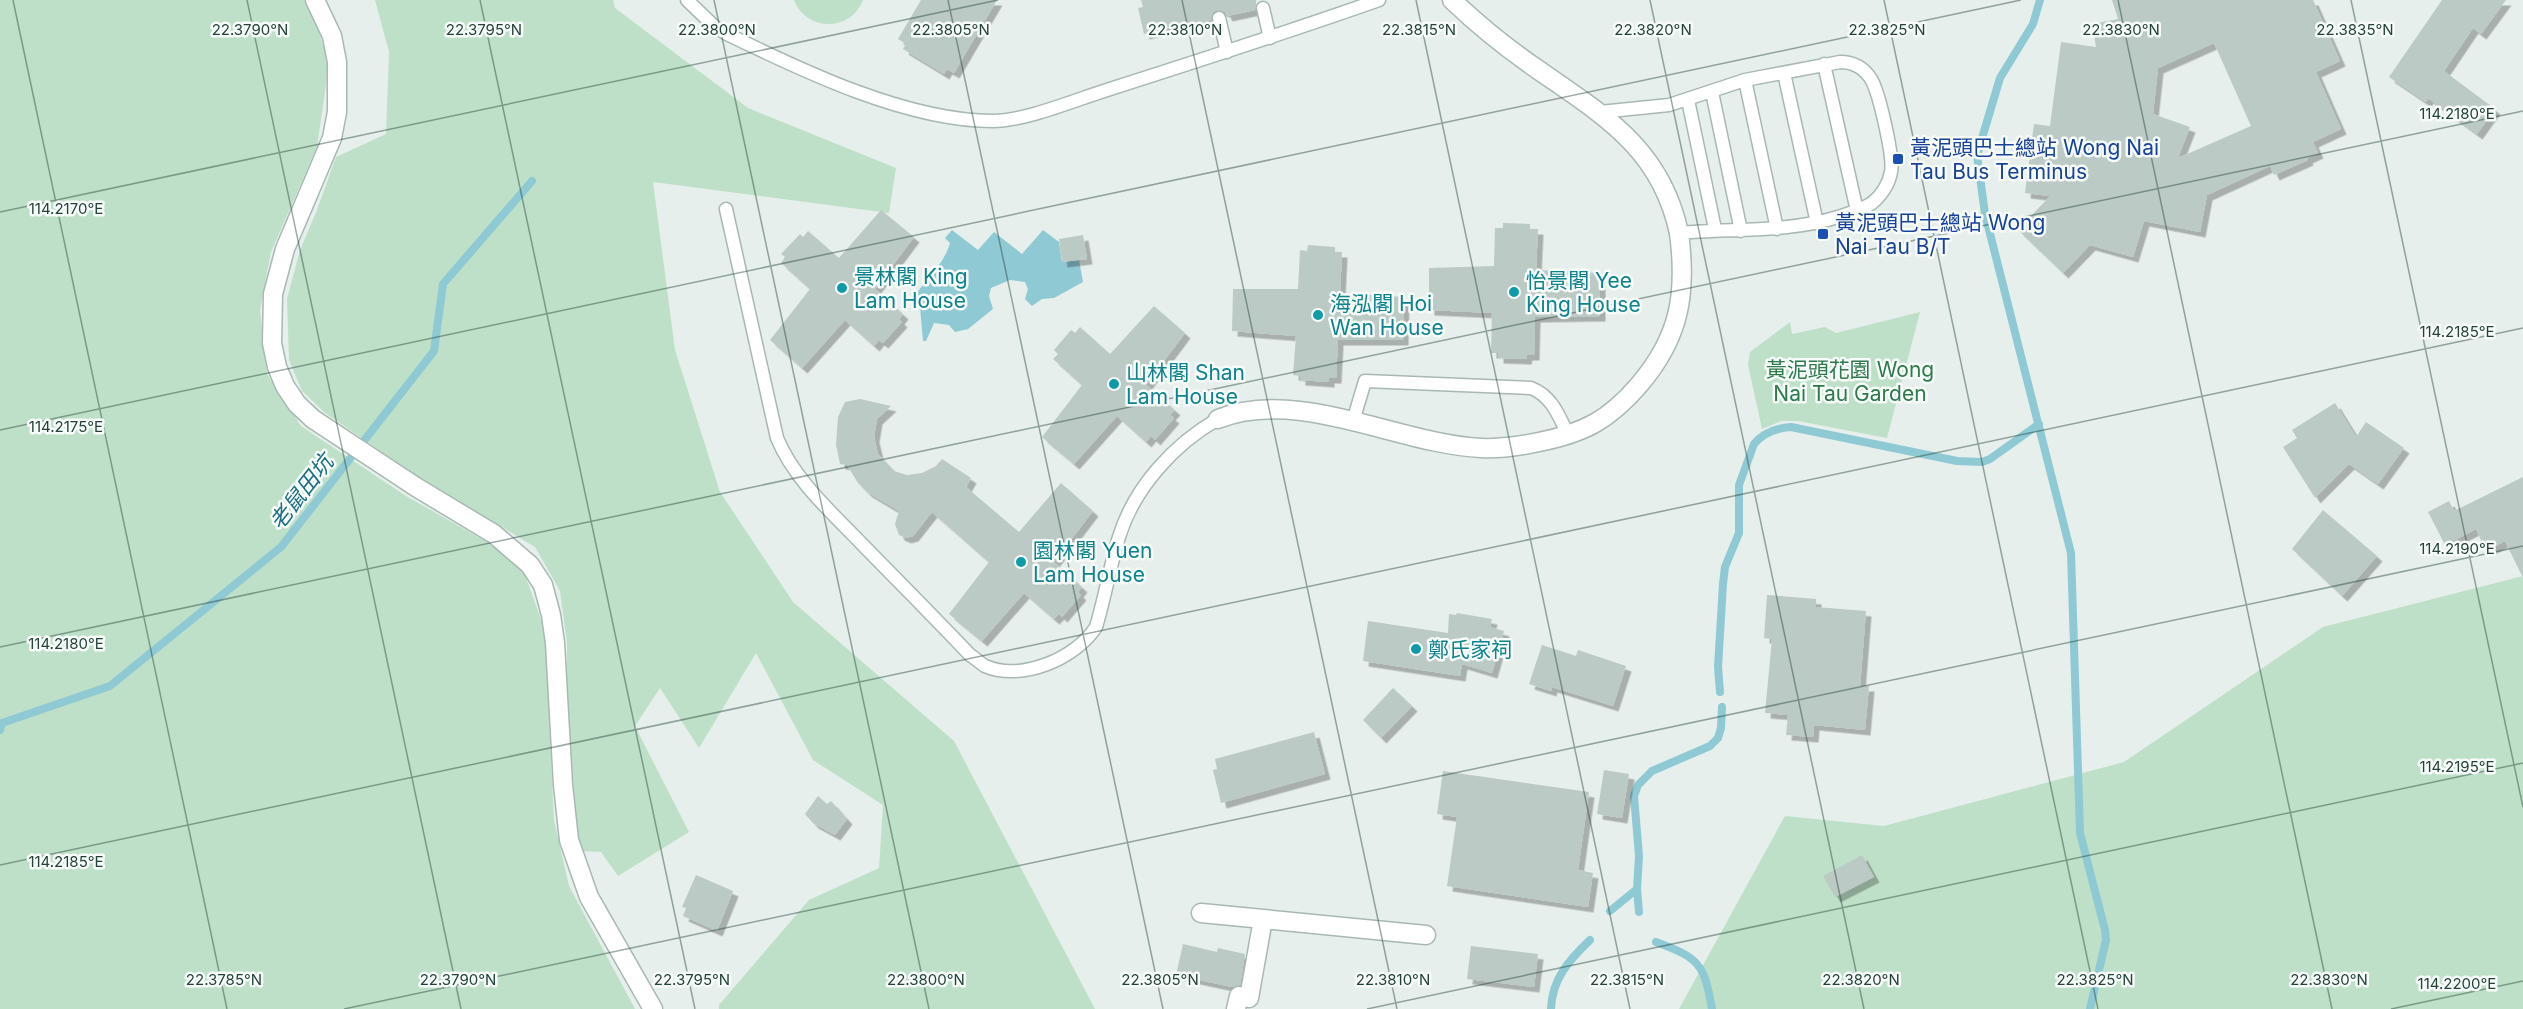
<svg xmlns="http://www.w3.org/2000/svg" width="2523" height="1009" viewBox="0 0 2523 1009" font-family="Inter,'Noto Sans TC',sans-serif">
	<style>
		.green { fill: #bfe0c8 }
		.water { fill: #8ec9d4 }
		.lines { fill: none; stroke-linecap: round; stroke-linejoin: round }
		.stream { stroke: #8ec9d4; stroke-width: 8 }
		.building { fill: #bbcac4; fill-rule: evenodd; filter: url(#shadow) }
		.service-casing { stroke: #a8b8b2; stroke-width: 15 }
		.minor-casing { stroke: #a8b8b2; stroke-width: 21 }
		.tertiary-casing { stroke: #a8b8b2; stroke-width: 21 }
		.service { stroke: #fff; stroke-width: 12 }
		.minor { stroke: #fff; stroke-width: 18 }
		.tertiary { stroke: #fff; stroke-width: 18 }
		.ticks { fill: none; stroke: #24423a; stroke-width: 1.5; stroke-opacity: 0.45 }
		.transit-dot { fill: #1a4fb4; stroke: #f7fbf9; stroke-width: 2 }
		.culture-dot { fill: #0f9aa8; stroke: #f7fbf9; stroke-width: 2 }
		.labels { text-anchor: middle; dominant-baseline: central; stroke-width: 5; stroke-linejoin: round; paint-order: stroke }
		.transit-label { font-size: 21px; fill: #164399; stroke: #f7fbf9; text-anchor: start }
		.culture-label { font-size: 21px; fill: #0d838f; stroke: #f7fbf9; text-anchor: start }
		.park-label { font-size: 21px; fill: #2d7a4b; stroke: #f7fbf9 }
		.water-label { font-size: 22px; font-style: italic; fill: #1c6f80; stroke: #f7fbf9 }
		.ticks-label { font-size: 15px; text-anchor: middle; fill: #24423a; stroke: #f7fbf9; stroke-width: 5; stroke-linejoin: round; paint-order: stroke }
	</style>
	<defs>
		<filter id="shadow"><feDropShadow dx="5.5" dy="5.5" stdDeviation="0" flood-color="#0004"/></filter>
	</defs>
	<rect width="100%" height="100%" fill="#e6efeb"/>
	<path class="green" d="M0,0H304L319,32L328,61L326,85L317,147L271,252L260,310L267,374L301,426L406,496L487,542L523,569L545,631L554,820L569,886L635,1009H0Z
		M375,0H613L615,8L748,108L896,168L889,213L653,182L675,350L720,492L793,602L954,741L1095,1009H719V1005L809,900L879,868L883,805L813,760L756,653L699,748L660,688L635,726L689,832L618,876L601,852L579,851L567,702V643L560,591L535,547L419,477L325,413L302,391L289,360L287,299L300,250L317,210L336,157L386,134L389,52Z
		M794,0H863C851,32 806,32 794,0Z
		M1920,312L1887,438L1798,421H1781L1762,429L1748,365L1750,352L1790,322L1792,334L1825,327L1836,333Z
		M2523,576V1009H1679L1785,816L1884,826L2124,762L2323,627Z"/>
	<path class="water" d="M952,230L978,250L994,232L1022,254L1043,230L1059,242L1062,262L1079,260L1083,282L1054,298L1042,299L1032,306L1025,299L1028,289L1025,282L1010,280L991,288L989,296L993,309L968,329L955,332L949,325L934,323L926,341H923L920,307L916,294C928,277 944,264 950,243L945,238Z"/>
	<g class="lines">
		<path class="stream" d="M2040,0L2033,24L2000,78L1977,155L1985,214L2071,553L2080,833L2105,930L2106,940L2090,1009
			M1720,692L1718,667L1723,584L1725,567L1739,533V485L1754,444C1763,433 1777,428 1791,427L1957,461L1982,462L1990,459L2039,424
			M0,730L2,723L110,686L281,547L434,351L443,284L532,181
			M1610,911L1637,889
			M1639,912L1637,889L1639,856L1634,796L1638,785L1652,771L1710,746L1718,738L1721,728L1722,707
			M1656,942C1699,958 1704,963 1712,1009
			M1551,1009C1552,979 1569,960 1590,940"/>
	</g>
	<path class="building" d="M921,0H997L954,73L947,69L944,74L903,49L906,44L898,39Z
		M1141,0H1256V4L1255,10L1227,16L1225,12L1218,10L1213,12L1211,20L1144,34L1138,8L1143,7Z
		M2112,0H2313L2340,61L2316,72L2341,129L2313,142L2318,153L2307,158L2308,160L2274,175L2270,166L2207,195L2200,232L2144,221L2133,257L2090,245L2063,273L2018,230L2050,196L2025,193L2034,124L2050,126L2061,42L2096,47L2092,24L2118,19ZM2214,43L2251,126L2178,158L2190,127L2153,114L2158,68Z
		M2442,0H2506L2481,34L2473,28L2444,71L2495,109L2477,134L2428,98L2426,102L2389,77Z
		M881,210L914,237L875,289L903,314L899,319L902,322L883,343L879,340L874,346L845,320L802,368L770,340L810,289L781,263L785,257L781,254L800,234L803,237L808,231L839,258Z
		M1503,223L1530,224V229H1538L1536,270L1600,273V316L1535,317L1534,355H1527L1526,359L1498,358V353H1491L1492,313L1429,310V268L1494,266L1495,228H1503Z
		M1083,235L1087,259L1062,262L1059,239Z
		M1308,245L1335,247V252H1342L1340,293L1404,297L1403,340H1338L1336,378H1329V382L1300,380V376L1293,375L1296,336L1232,331L1233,289H1298L1300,250L1307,251Z
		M1154,306L1185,333L1146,385L1175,410L1170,415L1174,418L1155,440L1151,436L1146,442L1117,416L1074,464L1042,437L1082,385L1053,359L1058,354L1054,350L1071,330L1075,333L1080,327L1110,354Z
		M860,399L891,406L877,419L874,437L878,454L894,471L907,475L922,473L936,466L942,459L971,478L966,487L1019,532L1061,483L1093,511L1054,562L1082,587L1078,592L1081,595L1062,617L1059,614L1054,619L1024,593L982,641L949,614L989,562L932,512L913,536L906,538L899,535L895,524L899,511L867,492L858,483L847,465L840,464L836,445L838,417L845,402Z
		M2335,403L2356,437L2366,422L2404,448L2378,484L2349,464L2315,498L2283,447L2297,438L2292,430Z
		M2523,477V578L2505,541L2486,551L2476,529L2445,545L2428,512L2449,501L2454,511Z
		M2323,510L2377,556L2342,596L2292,549Z
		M1767,595L1816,599V607L1866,611L1860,686H1869L1865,730L1814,725L1813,737L1786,735L1788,715L1765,713L1772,639L1764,638Z
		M1457,613L1492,619L1490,627L1504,631L1492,673L1462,664L1460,676L1363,661L1368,621L1448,633L1449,614L1456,615Z
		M1542,645L1576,656L1578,650L1626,666L1613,706L1552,687L1551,691L1529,684Z
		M1393,688L1412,706L1381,738L1363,720Z
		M1314,732L1325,774L1221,803L1213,770L1217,769L1215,759Z
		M1604,770L1629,774L1622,818L1597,814Z
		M1443,771L1589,792L1578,870L1593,873L1588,907L1447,886L1457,817L1437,814Z
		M818,796L827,804L831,801L847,819L835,835L813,823L805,814Z
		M1862,855L1874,877L1835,897L1823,876Z
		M696,875L733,891L717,931L683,916L686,908L682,907Z
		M1183,944L1217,952L1218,948L1245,954L1240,985L1232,987L1176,975Z
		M1471,946L1538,954L1534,987L1467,979Z"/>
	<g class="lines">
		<g class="service-casing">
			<path id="service" d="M687,0L715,27L727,34C803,71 907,121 993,121C1025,121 1075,100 1107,90C1198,61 1288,32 1379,0
				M1263,8L1270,38
				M1219,18L1227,52
				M1824,64L1857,211
				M1784,73L1817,223
				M1745,80L1777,229
				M1712,92L1741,231
				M1688,100L1715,229
				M1600,112L1669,105L1745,80L1840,62C1853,62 1864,68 1871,79C1879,92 1894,157 1891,172C1889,184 1881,196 1872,203C1862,210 1849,213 1838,217C1786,233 1732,228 1679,233
				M726,209L777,438C794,479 830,511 860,542C897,580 934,617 970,655C975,658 980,663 985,666C1022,682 1076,658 1096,627C1105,597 1110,566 1119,537C1134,488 1174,444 1218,419
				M1353,421L1365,381L1531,388C1552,396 1559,416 1568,435"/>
		</g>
		<g class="minor-casing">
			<path id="minor" d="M315,0L332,36L337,62V112L332,138L285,249L273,294L272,343L277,367L285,386L297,404L313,419L416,487L494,534L530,565L543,585L551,615L555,643L563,785L569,840L589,897L653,1009
				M1218,419C1299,387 1398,444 1481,448C1501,449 1520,446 1539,442C1584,433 1609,420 1639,385C1680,337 1687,294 1679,233
				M1201,913L1263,919
				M1236,1009L1239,996L1249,998L1263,919L1426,935"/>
		</g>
		<g class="tertiary-casing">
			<path id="tertiary" d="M1452,0C1478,25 1508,49 1537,69C1603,115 1661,148 1679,233"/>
		</g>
		<use href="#service" class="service"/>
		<use href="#minor" class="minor"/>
		<use href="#tertiary" class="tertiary"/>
	</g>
	<path class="ticks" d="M13,0L227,1009M247,0L461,1009M480,0L695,1009M714,0L929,1009M948,0L1163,1009M1182,0L1397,1009M1416,0L1630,1009M1650,0L1864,1009M1884,0L2098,1009M2118,0L2332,1009M2351,0L2523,807M0,212L998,0M0,430L2021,0M0,647L2523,111M0,865L2523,328M344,1009L2523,546M1367,1009L2523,763M2391,1009L2523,981"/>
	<g class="transit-dot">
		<rect x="1892" y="153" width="12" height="12" rx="3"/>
		<rect x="1817" y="228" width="12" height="12" rx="3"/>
	</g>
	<g class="culture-dot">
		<circle cx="842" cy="288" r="6"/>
		<circle cx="1514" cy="292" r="6"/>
		<circle cx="1318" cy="315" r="6"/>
		<circle cx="1114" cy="384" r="6"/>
		<circle cx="1021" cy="562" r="6"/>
		<circle cx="1416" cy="649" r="6"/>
	</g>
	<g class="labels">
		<g class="transit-label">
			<text x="1910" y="147">黃泥頭巴士總站 Wong Nai<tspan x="1910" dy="24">Tau Bus Terminus</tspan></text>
			<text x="1835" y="222">黃泥頭巴士總站 Wong<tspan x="1835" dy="24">Nai Tau B/T</tspan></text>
		</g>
		<g class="culture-label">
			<text x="854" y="276">景林閣 King<tspan x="854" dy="24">Lam House</tspan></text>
			<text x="1526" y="280">怡景閣 Yee<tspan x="1526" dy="24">King House</tspan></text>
			<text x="1330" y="303">海泓閣 Hoi<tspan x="1330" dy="24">Wan House</tspan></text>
			<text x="1126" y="372">山林閣 Shan<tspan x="1126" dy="24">Lam House</tspan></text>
			<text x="1033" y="550">園林閣 Yuen<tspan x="1033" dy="24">Lam House</tspan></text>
			<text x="1428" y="649">鄭氏家祠</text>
		</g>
		<g class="park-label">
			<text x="1850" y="369">黃泥頭花園 Wong<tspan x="1850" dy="24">Nai Tau Garden</tspan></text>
		</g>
		<g class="water-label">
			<text transform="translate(301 492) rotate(-52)">老鼠田坑</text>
		</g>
	</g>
	<g class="ticks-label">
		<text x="250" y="35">22.3790°N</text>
		<text x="484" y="35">22.3795°N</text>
		<text x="717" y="35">22.3800°N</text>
		<text x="951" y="35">22.3805°N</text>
		<text x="1185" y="35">22.3810°N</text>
		<text x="1419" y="35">22.3815°N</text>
		<text x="1653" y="35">22.3820°N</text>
		<text x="1887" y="35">22.3825°N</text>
		<text x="2121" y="35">22.3830°N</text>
		<text x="2355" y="35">22.3835°N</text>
		<text x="2457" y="119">114.2180°E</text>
		<text x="66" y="214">114.2170°E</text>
		<text x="2457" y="337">114.2185°E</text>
		<text x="66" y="432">114.2175°E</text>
		<text x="2457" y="554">114.2190°E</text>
		<text x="66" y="649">114.2180°E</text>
		<text x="2457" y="772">114.2195°E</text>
		<text x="66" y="867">114.2185°E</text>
		<text x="224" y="985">22.3785°N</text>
		<text x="458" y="985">22.3790°N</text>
		<text x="692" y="985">22.3795°N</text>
		<text x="926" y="985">22.3800°N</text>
		<text x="1160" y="985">22.3805°N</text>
		<text x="1393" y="985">22.3810°N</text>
		<text x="1627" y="985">22.3815°N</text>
		<text x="1861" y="985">22.3820°N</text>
		<text x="2095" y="985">22.3825°N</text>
		<text x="2329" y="985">22.3830°N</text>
		<text x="2457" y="989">114.2200°E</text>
	</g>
</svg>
